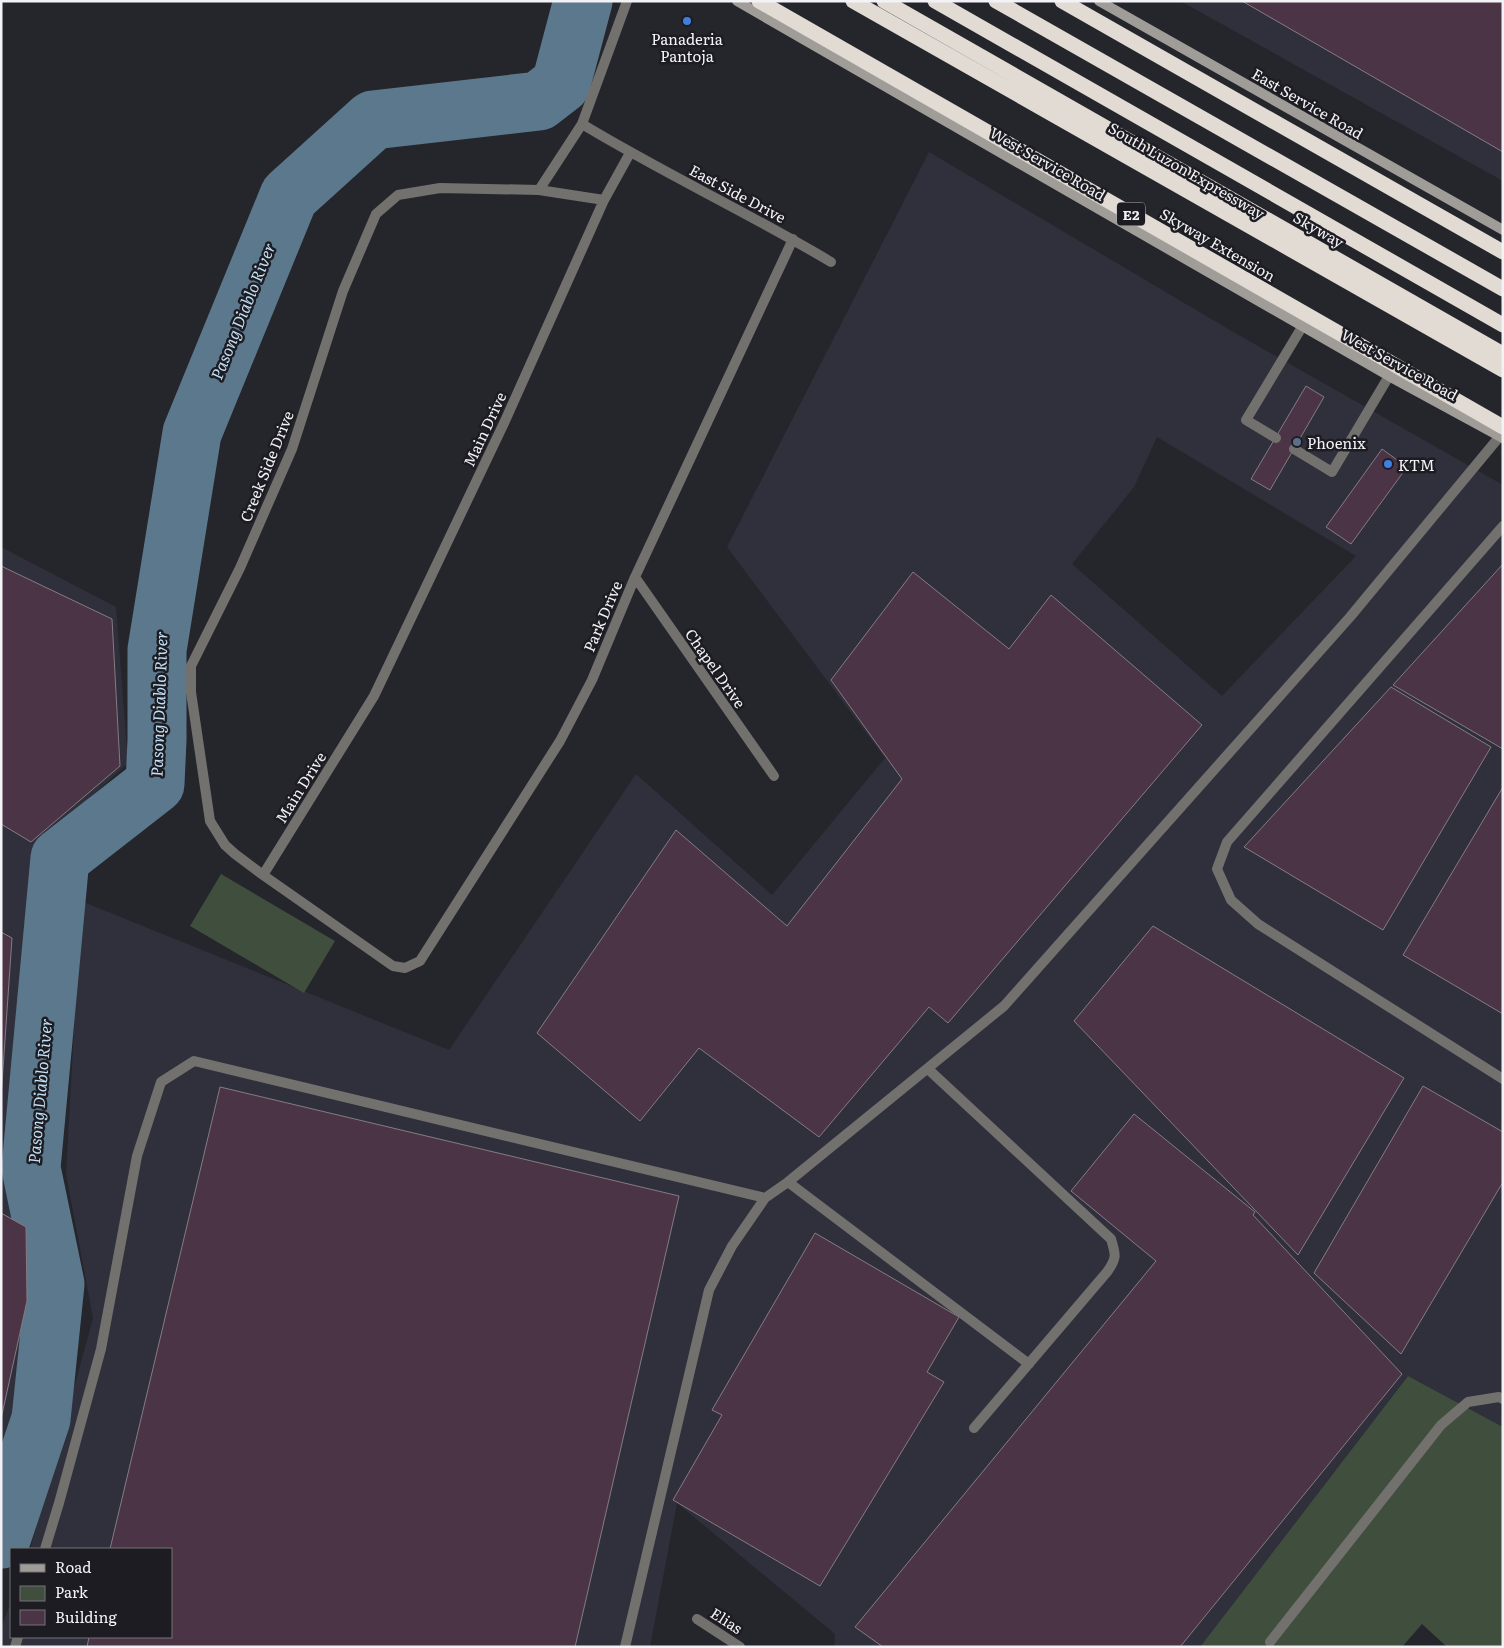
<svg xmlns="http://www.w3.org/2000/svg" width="1504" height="1648" viewBox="0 0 1504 1648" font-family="Literata,serif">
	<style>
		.built { fill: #30303c; fill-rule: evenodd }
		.green { fill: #404e3e }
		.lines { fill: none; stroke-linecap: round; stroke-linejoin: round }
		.river { stroke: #5c788d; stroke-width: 59 }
		.building { fill: #4c3447; stroke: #847c82 }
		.service { stroke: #73716e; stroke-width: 10 }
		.minor { stroke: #73716e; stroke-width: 10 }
		.secondary { stroke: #a09c97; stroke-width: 10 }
		.motorway { stroke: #e1dbd4; stroke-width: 15 }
		.shop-dot { fill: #3f7fe0; stroke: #1c1c22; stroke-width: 2 }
		.service-dot { fill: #5c6f8a; stroke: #1c1c22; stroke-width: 2 }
		.labels { text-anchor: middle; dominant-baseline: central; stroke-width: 5; stroke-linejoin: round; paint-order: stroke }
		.shield { fill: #1c1c22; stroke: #b2b2b7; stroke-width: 1 }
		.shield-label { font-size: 14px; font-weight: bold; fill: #f3f3f7 }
		.poi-label { font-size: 15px; fill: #f3f3f7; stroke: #1c1c22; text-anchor: start }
		.street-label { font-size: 15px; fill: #f3f3f7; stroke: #1c1c22 }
		.water-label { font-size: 16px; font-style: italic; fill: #c2e1f7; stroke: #1c1c22 }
	</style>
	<rect width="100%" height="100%" fill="#25252c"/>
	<path class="built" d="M1182,1H1503V181L1184,3Z
		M929,152L1235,333L1503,485V1427L1408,1376L1200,1647H834L835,1634L677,1503L650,1647H1V1628L11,1602V1637H171V1549H30L93,1318L66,1174L81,901L449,1050L636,774L772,895L885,758L727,547ZM1157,437L1356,556L1222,696L1072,564L1134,487Z
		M1,547L116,607L128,763L41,842L14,1103L55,1286L33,1397L1,1480Z"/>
	<path class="green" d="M221,874L335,941L304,993L190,926Z
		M1408,1376L1503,1427V1647H1447L1422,1624L1402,1647H1200Z"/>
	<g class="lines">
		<path class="river" d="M1,1539L41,1419L55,1284L31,1168L60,858L155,784L157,740V650L192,433L289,196L373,120L539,101L561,84L583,1"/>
	</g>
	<path class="building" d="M1242,1H1503V152Z
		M1306,386L1324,397L1270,490L1251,479Z
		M1382,449L1407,467L1351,544L1326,527Z
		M1503,564V749L1393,685Z
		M1,566L112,619L120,766L31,842L1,824Z
		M913,572L1009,649L1051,595L1202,725L948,1023L929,1007L819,1137L699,1048L640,1121L537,1033L676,830L787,926L902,779L831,680Z
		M1391,687L1491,747L1383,930L1244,847Z
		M1503,787V1014L1403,955Z
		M1153,926L1404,1078L1298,1255L1074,1021Z
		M1,932L12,938L1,1098Z
		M1423,1086L1503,1132V1182L1401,1354L1314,1273Z
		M220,1087L679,1196L575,1647H87L89,1637H171V1549H110Z
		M1134,1114L1255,1212L1253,1215L1402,1374L1180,1647H883L855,1627L1156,1261L1071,1191Z
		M1,1213L26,1227L27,1301L1,1419Z
		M815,1233L959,1317L927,1372L944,1382L820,1586L673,1500L722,1415L712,1410Z"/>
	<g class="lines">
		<path class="service" d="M1276,438L1246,420L1302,327
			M1294,449L1332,472L1389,376
			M1503,526L1227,842L1217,869L1231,900L1258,924L1503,1079
			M928,1069L1111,1239C1116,1255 1117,1258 1107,1272L974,1428
			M788,1182L1029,1364
			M45,1549L59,1503L101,1349L137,1156L161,1082L194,1061L765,1198
			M1270,1642L1441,1425L1468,1402L1499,1397L1503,1399
			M15,1647L18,1637
			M625,1647L709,1290L732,1246L765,1198L788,1182L1004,1006L1350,617L1500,436"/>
		<path class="minor" d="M582,124C663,173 749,213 831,262
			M539,190L582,124L627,1
			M604,200L539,190L440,188L398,195L376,214L343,291L292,449L240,568L191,666V692L210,821L225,845L235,854L263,875L393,966L405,968L420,961L560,741L592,680L635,577L793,239
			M635,577L774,776
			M263,875L374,696L505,421L604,200L630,153
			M697,1619L740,1647"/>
		<path class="secondary" d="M737,1L1389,376L1503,438
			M1099,1L1503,230"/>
		<path class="motorway" d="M759,1L1503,427
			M853,1L1503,370
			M884,1L1503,354
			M935,1L1503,325
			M996,1L1503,289
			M1062,1L1503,252"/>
	</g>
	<g class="shop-dot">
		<circle cx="687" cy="21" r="5"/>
		<circle cx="1388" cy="464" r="5"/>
	</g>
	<circle class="service-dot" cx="1297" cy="442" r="5"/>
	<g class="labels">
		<rect class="shield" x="1117" y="202.5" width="28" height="23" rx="4"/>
		<g class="shield-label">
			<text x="1131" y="214">E2</text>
		</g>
		<g class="poi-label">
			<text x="687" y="38" text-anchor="middle">Panaderia<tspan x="687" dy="17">Pantoja</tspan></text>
			<text x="1307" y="442">Phoenix</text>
			<text x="1398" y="464">KTM</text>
		</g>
		<g class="street-label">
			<text transform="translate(1308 103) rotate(30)">East Service Road</text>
			<text transform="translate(1048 163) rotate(30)">West Service Road</text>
			<text transform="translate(1187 170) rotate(30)">South Luzon Expressway</text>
			<text transform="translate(738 193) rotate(28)">East Side Drive</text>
			<text transform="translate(1319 229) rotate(30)">Skyway</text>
			<text transform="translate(1218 244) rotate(30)">Skyway Extension</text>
			<text transform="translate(1400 364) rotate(29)">West Service Road</text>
			<text transform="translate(484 429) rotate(-65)">Main Drive</text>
			<text transform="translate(266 466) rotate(-68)">Creek Side Drive</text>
			<text transform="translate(602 616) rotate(-67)">Park Drive</text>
			<text transform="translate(716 668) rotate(55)">Chapel Drive</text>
			<text transform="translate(300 787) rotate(-58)">Main Drive</text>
			<text transform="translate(727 1620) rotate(33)">Elias</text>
		</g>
		<g class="water-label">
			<text transform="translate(242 311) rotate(-68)">Pasong Diablo River</text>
			<text transform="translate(158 704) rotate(-88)">Pasong Diablo River</text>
			<text transform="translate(39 1091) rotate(-85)">Pasong Diablo River</text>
		</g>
	</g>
	<rect width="1504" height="1648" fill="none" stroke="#f3f3f7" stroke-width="5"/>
	<rect x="10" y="1548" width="162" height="90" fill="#1c1c22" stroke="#727277"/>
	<rect x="20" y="1564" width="25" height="8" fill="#a09c97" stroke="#727277"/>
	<text x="55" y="1573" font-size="15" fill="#f3f3f7">Road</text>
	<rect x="20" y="1586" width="25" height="15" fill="#404e3e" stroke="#727277"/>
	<text x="55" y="1598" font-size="15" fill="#f3f3f7">Park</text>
	<rect x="20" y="1610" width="25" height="15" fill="#4c3447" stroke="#727277"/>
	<text x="55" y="1623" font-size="15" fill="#f3f3f7">Building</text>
</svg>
